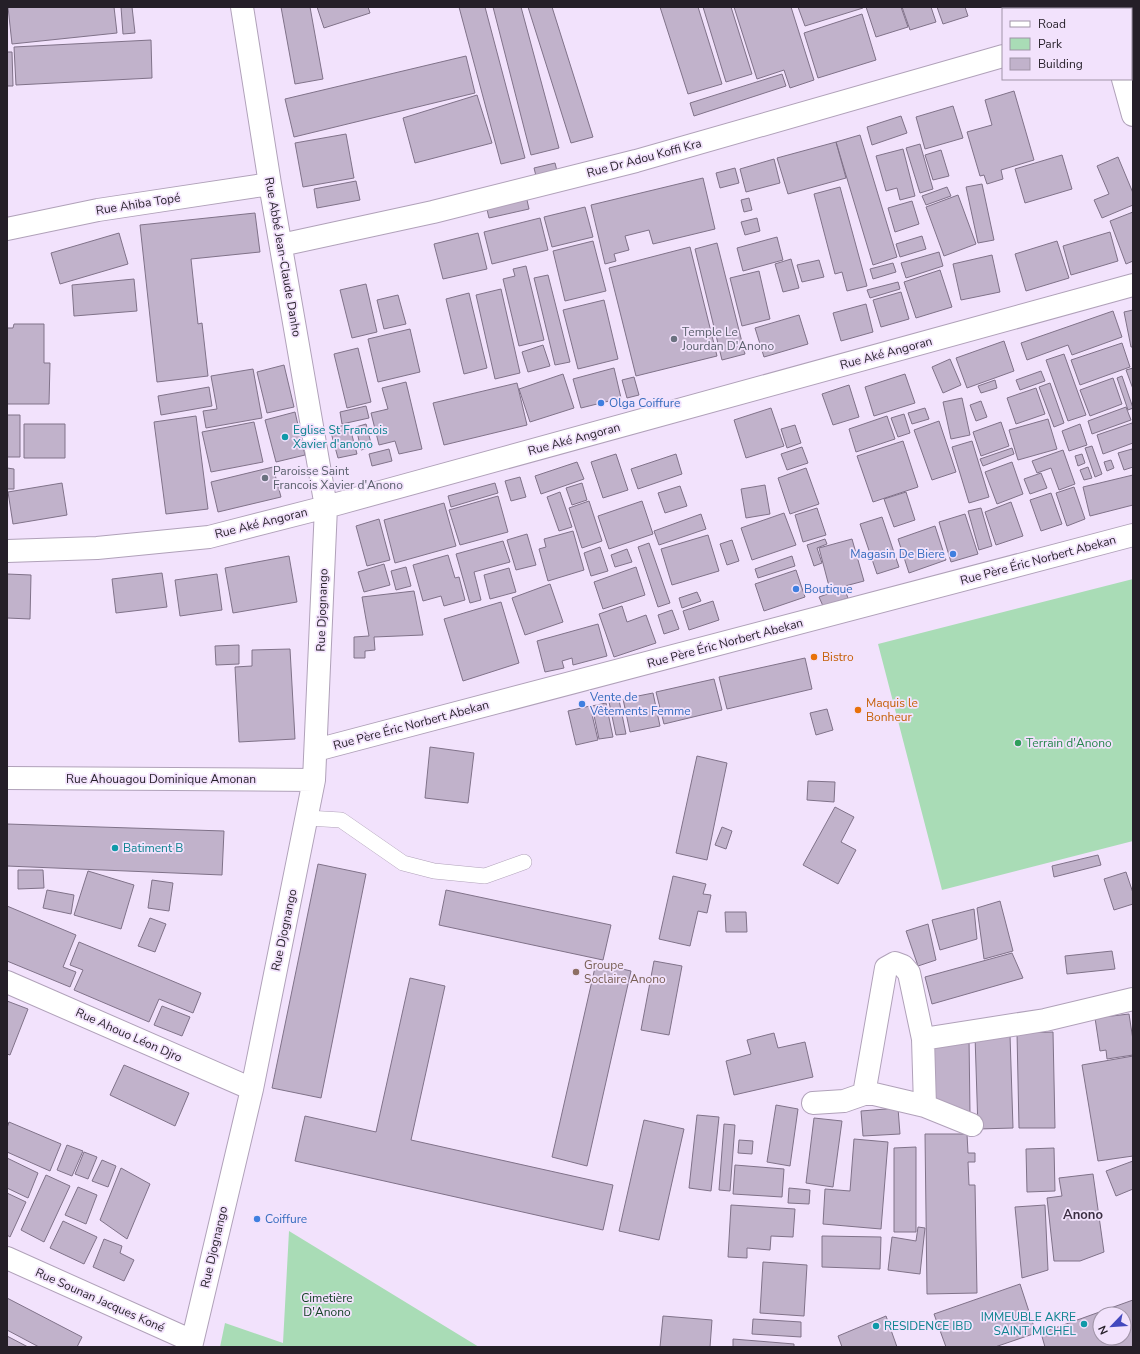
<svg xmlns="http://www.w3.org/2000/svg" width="1140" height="1354" viewBox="0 0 1140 1354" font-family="'Nunito Sans',sans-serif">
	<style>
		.green { fill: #a9dcb6 }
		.building { fill: #c1b2cb; stroke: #807289; fill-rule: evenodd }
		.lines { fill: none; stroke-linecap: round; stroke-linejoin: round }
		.lane-casing { stroke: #b0a1b9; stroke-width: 16 }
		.street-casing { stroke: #b0a1b9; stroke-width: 24 }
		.lane { stroke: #fff; stroke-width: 15 }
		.street { stroke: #fff; stroke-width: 22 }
		.worship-dot { fill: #6b7280; stroke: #f2e2fc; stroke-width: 1.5 }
		.shop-dot { fill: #3f7fe0; stroke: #f2e2fc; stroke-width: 1.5 }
		.culture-dot { fill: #0f9aa8; stroke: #f2e2fc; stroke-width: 1.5 }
		.food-dot { fill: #e8710a; stroke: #f2e2fc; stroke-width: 1.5 }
		.leisure-dot { fill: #2e9e5b; stroke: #f2e2fc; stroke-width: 1.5 }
		.education-dot { fill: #8d6e63; stroke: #f2e2fc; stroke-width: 1.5 }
		.labels { text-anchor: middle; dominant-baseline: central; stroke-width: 3.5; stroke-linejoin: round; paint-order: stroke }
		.street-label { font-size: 12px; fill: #251f28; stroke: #f2e2fc }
		.worship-label { font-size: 12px; fill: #5b616d; stroke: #f2e2fc; text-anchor: start }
		.shop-label { font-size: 12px; fill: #366cbe; stroke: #f2e2fc; text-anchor: start }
		.culture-label { font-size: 12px; fill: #0d838f; stroke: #f2e2fc; text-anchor: start }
		.food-label { font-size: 12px; fill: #c56008; stroke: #f2e2fc; text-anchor: start }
		.leisure-label { font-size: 12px; fill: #27864d; stroke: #f2e2fc; text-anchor: start }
		.education-label { font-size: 12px; fill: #785e54; stroke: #f2e2fc; text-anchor: start }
		.park-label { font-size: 12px; fill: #134124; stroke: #f2e2fc }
		.neighbourhood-label { font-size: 13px; font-weight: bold; fill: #3b2e42; stroke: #f2e2fc }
	</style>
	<rect width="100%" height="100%" fill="#f2e2fc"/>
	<path class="green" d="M1133,579V841L942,890L878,644Z
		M289,1231L479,1347H220L225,1323L283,1343Z"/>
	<path class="building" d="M8,7H114L117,33L12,44Z
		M121,7H132L135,33L123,34Z
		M281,7H310L323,79L295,84Z
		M317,7H368L370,13L324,28Z
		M459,7H485L525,158L501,164Z
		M493,7H521L559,148L531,155Z
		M528,7H552L593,137L571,143Z
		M660,7H698L722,84L688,94Z
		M703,7H731L752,74L726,82Z
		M734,7H791L814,80L790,88L784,70L757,79Z
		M798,7H862L863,8L805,26Z
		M866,7H901L908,27L876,37Z
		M902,7H931L936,22L910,30Z
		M937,7H965L968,16L943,24Z
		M862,14L876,60L818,78L804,33Z
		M151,40L152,78L16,85L14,47Z
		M7,52H12L13,86H7Z
		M466,56L475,93L294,137L285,99Z
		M782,74L786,86L694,116L690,103Z
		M1014,91L1034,160L1001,170L1003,179L987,184L984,175L980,176L967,132L992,125L985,100Z
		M477,95L492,143L415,163L403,118Z
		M953,106L963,138L925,149L916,117Z
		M901,116L907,133L872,145L867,127Z
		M346,134L354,178L303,187L295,143Z
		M860,135L897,257L873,265L836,142Z
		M836,142L846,178L788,194L777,158Z
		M920,144L933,189L920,193L906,148Z
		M903,149L915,196L900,200L897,188L886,191L876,156Z
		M941,150L949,176L933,180L925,155Z
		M1062,155L1072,189L1025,203L1015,169Z
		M1118,157L1133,193V205L1102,218L1094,200L1109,194L1097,166Z
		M774,159L780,183L746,192L740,169Z
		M555,163L557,171L536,176L534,168Z
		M735,168L739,183L720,188L716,173Z
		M703,178L715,229L653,244L649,230L625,236L629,250L614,254L616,261L605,264L591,205Z
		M356,181L360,200L317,208L314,189Z
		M982,184L994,240L978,243L966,187Z
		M840,187L867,286L847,291L842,272L835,274L814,194Z
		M947,187L951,196L926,205L922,196Z
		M525,191L529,209L489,218L485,201Z
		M958,195L976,244L944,256L926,207Z
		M749,198L752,210L744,212L741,200Z
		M912,201L919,224L895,232L888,208Z
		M585,207L593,237L552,247L544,217Z
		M1133,212V261L1126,264L1110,221Z
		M255,213L260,252L191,259L198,324L202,323L208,376L157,382L140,225Z
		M540,218L548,250L492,264L484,232Z
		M757,218L760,231L745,235L741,222Z
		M1110,232L1118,261L1071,275L1063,246Z
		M119,233L128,264L60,284L51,253Z
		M478,233L487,269L443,279L434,244Z
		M922,236L926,249L900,257L896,244Z
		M777,237L783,260L743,271L737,248Z
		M593,241L606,291L565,301L553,251Z
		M1057,241L1069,278L1026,291L1015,254Z
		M717,243L745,354L722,360L695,249Z
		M690,247L717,356L636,376L609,268Z
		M939,252L943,266L906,278L901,263Z
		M992,255L1000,292L961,300L953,264Z
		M791,259L799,288L783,292L775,264Z
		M819,260L824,277L802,282L797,265Z
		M893,263L896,272L873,279L870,269Z
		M526,266L544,340L519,346L503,279L515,276L513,269Z
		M940,270L952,307L916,318L904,282Z
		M759,271L770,319L742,326L730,278Z
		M548,275L570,362L555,365L534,278Z
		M134,279L137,311L74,316L72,285Z
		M898,282L900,289L870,298L867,290Z
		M366,284L377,332L352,338L340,290Z
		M501,289L520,373L495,379L476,295Z
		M901,292L909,319L881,327L873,300Z
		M469,293L487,368L464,374L446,299Z
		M398,295L406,324L384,329L377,300Z
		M604,300L618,359L578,369L563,310Z
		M866,304L873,332L841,341L833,313Z
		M1133,310V347H1131L1124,312Z
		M1113,311L1122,337L1072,355L1068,345L1027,360L1021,343Z
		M799,315L808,344L764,357L755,328Z
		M14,324H44V363H50L49,404H7V328H13Z
		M410,329L420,372L378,382L368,339Z
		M1004,341L1014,371L967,388L956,358Z
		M1122,343L1130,367L1080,385L1071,360Z
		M543,345L550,366L528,372L522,352Z
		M358,348L371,402L347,408L334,354Z
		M1064,354L1086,415L1068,421L1046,360Z
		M950,359L961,385L943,393L932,367Z
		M284,365L294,407L267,413L257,372Z
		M614,368L621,398L581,408L573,379Z
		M1133,368V389L1126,370Z
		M253,369L262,418L206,428L203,411L217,409L211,376Z
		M1041,371L1045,381L1020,390L1016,380Z
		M563,374L574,408L530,422L519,389Z
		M905,374L915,403L874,416L865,387Z
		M1122,376L1133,408L1128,410L1117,378Z
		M634,377L639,395L627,398L622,380Z
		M1113,378L1122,404L1090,416L1080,390Z
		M995,380L997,388L981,393L978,386Z
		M406,382L422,449L399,454L395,441L379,445L371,413L388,409L382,388Z
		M517,383L527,425L444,445L433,403Z
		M1050,383L1064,423L1054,427L1039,387Z
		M849,385L859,417L833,425L822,394Z
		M209,387L212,406L161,415L158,396Z
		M1036,388L1045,414L1016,424L1007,398Z
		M962,398L970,435L951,439L943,402Z
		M981,401L987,417L976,421L970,405Z
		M366,406L369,418L342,424L340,412Z
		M1126,407L1131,420L1092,434L1088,421Z
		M771,408L784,446L746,458L734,420Z
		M925,408L929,419L912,424L908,413Z
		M295,412L305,455L276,462L265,420Z
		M904,414L910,433L898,437L891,418Z
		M7,415H20V457H7Z
		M196,416L208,509L166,514L154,422Z
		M887,416L895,439L856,452L849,429Z
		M1048,419L1057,449L1018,460L1009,430Z
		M939,421L956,472L932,480L914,430Z
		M254,422L263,462L211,472L202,432Z
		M1001,422L1009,446L981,456L973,432Z
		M1132,423L1133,427V443L1103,454L1097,435Z
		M24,424H65V458H24Z
		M349,424L357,454L338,458L330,429Z
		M366,424L372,447L361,450L356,427Z
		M1080,424L1087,445L1069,451L1062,431Z
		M795,425L801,443L787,448L781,429Z
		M903,441L918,487L873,502L857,456Z
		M972,441L989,497L969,503L952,447Z
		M1092,446L1102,474L1095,477L1085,448Z
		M802,447L808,463L787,470L781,454Z
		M1012,448L1014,454L983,466L980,459Z
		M389,449L392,461L372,466L369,454Z
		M1132,449L1133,453V467L1124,470L1118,453Z
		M1063,450L1075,484L1059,490L1051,468L1037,473L1032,461Z
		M616,454L628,490L603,498L591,462Z
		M676,454L682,474L638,489L631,469Z
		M1082,454L1085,463L1078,466L1075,456Z
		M1111,460L1114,468L1107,471L1104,462Z
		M577,462L584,479L541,494L535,476Z
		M1012,462L1023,494L997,504L985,472Z
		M273,467L281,497L218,512L211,482Z
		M1088,467L1092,478L1084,480L1080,470Z
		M7,468L14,469V489H7Z
		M806,468L819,504L790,514L778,478Z
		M1041,473L1047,488L1030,494L1024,479Z
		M1133,475V505L1090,516L1083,487Z
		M520,477L526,497L511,501L505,481Z
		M62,483L67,515L13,524L8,492Z
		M495,483L498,493L451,507L448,496Z
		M582,483L587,500L572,505L566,488Z
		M765,485L770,514L746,518L741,489Z
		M680,486L687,506L665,513L658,493Z
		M1074,487L1085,519L1067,526L1056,493Z
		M560,492L572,527L559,531L547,497Z
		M906,492L915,520L894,527L884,499Z
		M1051,493L1062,524L1041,531L1030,500Z
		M498,496L508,532L460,545L449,510Z
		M589,501L602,541L582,548L569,508Z
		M642,501L653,534L609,549L598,516Z
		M1011,502L1023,536L996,545L985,512Z
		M444,503L456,546L395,563L384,520Z
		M817,508L826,535L803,542L795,515Z
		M981,508L992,546L979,550L968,511Z
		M784,513L796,545L752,560L741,528Z
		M701,514L706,529L659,545L654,531Z
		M965,514L978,554L951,562L939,522Z
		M882,517L899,567L877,574L860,524Z
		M379,519L390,560L367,566L356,526Z
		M935,526L946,560L909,573L898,539Z
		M573,531L584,570L548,581L539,549L546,547L544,539Z
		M527,534L536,565L516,570L507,540Z
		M708,535L719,571L672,585L661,549Z
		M825,539L827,544L817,548L822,563L814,566L807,545Z
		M852,539L864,581L830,590L819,548Z
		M732,540L739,561L727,565L720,544Z
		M503,541L510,562L474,572L481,600L470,603L456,554Z
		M649,543L670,603L658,607L638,547Z
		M600,547L608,571L591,576L584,553Z
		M627,549L632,562L615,567L611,555Z
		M448,555L455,578L459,577L465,600L444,606L441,596L423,601L413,565Z
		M289,556L297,602L233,613L225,568Z
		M792,556L795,566L758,578L755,569Z
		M384,564L390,585L364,592L358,572Z
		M406,567L411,586L396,590L391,571Z
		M636,567L645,595L603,609L594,582Z
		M509,568L516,592L490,599L484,575Z
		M796,570L805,597L764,611L755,584Z
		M162,573L167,607L116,613L112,579Z
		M7,574L31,575L30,619L7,618Z
		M217,574L222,610L180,616L175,580Z
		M550,584L563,622L525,635L512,598Z
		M844,588L848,598L823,606L819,597Z
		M414,591L423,635L374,637L375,650L365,651V658H354V637L369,636L362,597Z
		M697,592L701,601L682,608L679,598Z
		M713,601L719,620L689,630L683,611Z
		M501,602L519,663L463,681L444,619Z
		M622,606L627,622L646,615L656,643L614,657L599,614Z
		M672,610L679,629L664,634L658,615Z
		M598,624L607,656L573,665L572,658L562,661L564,668L545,672L537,641Z
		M239,645V664L216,665L215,646Z
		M290,649L295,739L239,742L235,667L252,666V650Z
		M805,658L812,689L727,709L719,677Z
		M714,679L722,710L664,724L656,692Z
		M653,693L660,726L630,732L623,699Z
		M619,700L626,734L616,735L609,702Z
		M606,703L613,737L599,739L592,706Z
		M590,706L598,740L576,745L568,711Z
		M827,709L833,730L816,735L810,713Z
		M430,747L474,753L468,803L425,798Z
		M697,756L727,763L707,860L676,853Z
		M808,781L835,782L834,802L807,800Z
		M835,807L854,817L841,842L856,850L838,884L803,865Z
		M7,824L224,831L222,875L7,866Z
		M722,827L732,831L726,849L715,845Z
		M1098,855L1101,865L1054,877L1052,866Z
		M318,864L366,874L321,1098L272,1088Z
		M18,870H43L44,888L18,889Z
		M88,871L134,885L121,929L74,915Z
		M1126,872L1133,893V904L1114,910L1104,879Z
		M673,876L706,884L703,894L711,895L707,913L698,911L690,946L659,939Z
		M152,880L173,883L169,911L148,908Z
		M47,890L74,895L71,914L43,908Z
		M446,890L611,925L603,960L439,925Z
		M1000,901L1013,951L984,959L977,908Z
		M7,906L76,935L63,967L76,972L70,987L7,961Z
		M974,909L977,939L940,950L932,920Z
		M725,912H746L747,932H726Z
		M150,918L166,924L155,952L138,946Z
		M928,924L936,960L918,966L906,931Z
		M79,942L201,993L193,1013L159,999L149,1022L74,990L83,970L70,965Z
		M1112,951L1115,969L1067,974L1065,956Z
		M1012,953L1023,978L932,1004L925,977Z
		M654,961L682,966L669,1035L641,1030Z
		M596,963L631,971L587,1166L552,1157Z
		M410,978L445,986L411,1140L613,1185L603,1230L295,1161L305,1116L376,1132Z
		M7,1001L28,1009L10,1055L7,1054Z
		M162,1006L190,1017L182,1036L154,1025Z
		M1129,1014L1133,1040V1055L1107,1059L1106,1050L1100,1051L1095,1018Z
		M1053,1032L1055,1128H1019L1017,1033Z
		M774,1033L778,1048L805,1042L813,1077L734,1095L726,1061L751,1054L747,1040Z
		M1010,1035L1013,1128L978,1129L975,1036Z
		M969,1038L970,1114L929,1106L927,1047Z
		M1133,1056V1156L1098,1161L1082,1065Z
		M124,1065L189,1093L175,1126L110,1095Z
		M776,1105L798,1109L790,1166L767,1162Z
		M898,1108L900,1134L863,1136L861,1111Z
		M697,1115L719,1117L711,1191L689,1188Z
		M814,1118L842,1121L833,1187L806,1183Z
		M644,1120L684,1129L659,1240L619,1231Z
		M9,1122L61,1144L50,1171L7,1152V1128Z
		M724,1124L735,1125L730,1191L719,1190Z
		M925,1134H967L968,1153H975V1162H968L969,1185H975L977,1293L927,1294Z
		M854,1139L888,1142L881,1229L823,1224L825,1189L850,1191Z
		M739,1140L753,1141L752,1154L738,1153Z
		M67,1145L83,1151L72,1176L57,1170Z
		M916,1147V1232H894V1148Z
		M1054,1148L1055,1191L1027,1192L1026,1149Z
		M84,1152L97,1157L88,1179L75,1174Z
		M7,1158L38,1173L28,1198L7,1188Z
		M102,1160L116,1166L108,1187L92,1181Z
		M1133,1161V1189L1116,1196L1106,1171Z
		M735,1165L784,1169L782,1197L733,1194Z
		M121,1168L150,1184L127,1239L100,1220Z
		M1093,1174L1104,1252L1080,1261H1054L1047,1198L1062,1196L1059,1178Z
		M46,1175L70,1186L44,1242L21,1230Z
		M78,1187L97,1195L86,1224L65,1215Z
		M789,1188L810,1190L809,1204L788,1203Z
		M7,1193L26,1202L10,1237L7,1235Z
		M731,1205L795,1209L793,1237L771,1236L770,1250L747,1248V1258L728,1257Z
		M1045,1205L1048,1270L1022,1278L1015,1207Z
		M63,1221L97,1237L84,1264L50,1248Z
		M918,1227L925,1228L920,1274L888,1270L892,1237L916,1241Z
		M822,1236L881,1237L880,1269L822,1267Z
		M104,1239L122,1246L120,1253L134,1260L124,1281L93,1267Z
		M763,1262L807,1265L804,1316L760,1313Z
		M1020,1284L1036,1333L995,1347H946L934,1314Z
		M7,1298L82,1337L77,1347H39L7,1330Z
		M1133,1300V1347H1045L1041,1333ZM1100,1314H1124V1338H1100Z
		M663,1316L712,1320L710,1347H660Z
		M886,1316L897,1347H842L838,1336Z
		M753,1319L801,1322V1337L752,1334Z
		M7,1336L28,1347H7Z
		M733,1339L794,1344V1347H733Z"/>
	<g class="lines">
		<g class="lane-casing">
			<path id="lane" d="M307,818L341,820L403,863L434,871L485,876L524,862"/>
		</g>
		<g class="street-casing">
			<path id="street" d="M1102,7V9
				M1131,19H1133
				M1123,79L1133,115
				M7,229L98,210L270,184
				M281,245L433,212L636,161L1003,56
				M7,551L97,548L209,537L326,507L1133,285
				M316,750L1133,535
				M7,778L314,780
				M7,982L252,1089
				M923,1039L1045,1020L1133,999
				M864,1094L886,968L895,963L903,966L909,973L923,1039L925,1106
				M813,1103L844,1101L864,1094H874L925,1106L972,1125
				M7,1258L192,1341
				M191,1347L252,1089L314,780L326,507L270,184L242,7"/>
		</g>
		<use href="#lane" class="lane"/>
		<use href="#street" class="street"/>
	</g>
	<g class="worship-dot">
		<circle cx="674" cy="339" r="4"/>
		<circle cx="265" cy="478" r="4"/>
	</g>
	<g class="shop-dot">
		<circle cx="601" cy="403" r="4"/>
		<circle cx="953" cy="554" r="4"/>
		<circle cx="796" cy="589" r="4"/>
		<circle cx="582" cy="704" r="4"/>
		<circle cx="257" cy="1219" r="4"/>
	</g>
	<g class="culture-dot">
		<circle cx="285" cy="437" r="4"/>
		<circle cx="115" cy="848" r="4"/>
		<circle cx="1084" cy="1324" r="4"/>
		<circle cx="876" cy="1326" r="4"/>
	</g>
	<g class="food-dot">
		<circle cx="814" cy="657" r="4"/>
		<circle cx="858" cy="710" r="4"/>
	</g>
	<circle class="leisure-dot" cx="1018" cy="743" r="4"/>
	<circle class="education-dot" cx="576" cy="972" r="4"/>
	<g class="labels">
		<g class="street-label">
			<text transform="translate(644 158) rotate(-15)">Rue Dr Adou Koffi Kra</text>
			<text transform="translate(138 204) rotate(-9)">Rue Ahiba Topé</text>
			<text transform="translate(283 257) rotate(80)">Rue Abbé Jean-Claude Danho</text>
			<text transform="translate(886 353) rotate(-15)">Rue Aké Angoran</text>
			<text transform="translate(574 439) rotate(-15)">Rue Aké Angoran</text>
			<text transform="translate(261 523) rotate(-14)">Rue Aké Angoran</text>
			<text transform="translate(1038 560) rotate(-15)">Rue Père Éric Norbert Abekan</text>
			<text transform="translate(322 610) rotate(-88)">Rue Djognango</text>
			<text transform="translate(725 643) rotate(-15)">Rue Père Éric Norbert Abekan</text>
			<text transform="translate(411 725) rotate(-15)">Rue Père Éric Norbert Abekan</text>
			<text x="161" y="779">Rue Ahouagou Dominique Amonan</text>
			<text transform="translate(284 930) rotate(-78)">Rue Djognango</text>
			<text transform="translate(129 1035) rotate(24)">Rue Ahouo Léon Djro</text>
			<text transform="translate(214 1247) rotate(-77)">Rue Djognango</text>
			<text transform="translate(100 1300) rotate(24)">Rue Sounan Jacques Koné</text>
		</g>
		<g class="worship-label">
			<text x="682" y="332">Temple Le<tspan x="682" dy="14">Jourdan D'Anono</tspan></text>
			<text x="273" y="471">Paroisse Saint<tspan x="273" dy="14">Francois Xavier d'Anono</tspan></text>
		</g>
		<g class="shop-label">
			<text x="609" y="403">Olga Coiffure</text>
			<text x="945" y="554" text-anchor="end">Magasin De Biere</text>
			<text x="804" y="589">Boutique</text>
			<text x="590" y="697">Vente de<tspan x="590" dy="14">Vêtements Femme</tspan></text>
			<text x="265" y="1219">Coiffure</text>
		</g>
		<g class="culture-label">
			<text x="293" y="430">Eglise St Francois<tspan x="293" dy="14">Xavier d'anono</tspan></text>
			<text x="123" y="848">Batiment B</text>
			<text x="1076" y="1317" text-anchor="end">IMMEUBLE AKRE<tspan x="1076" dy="14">SAINT MICHEL</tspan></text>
			<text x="884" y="1326">RESIDENCE IBD</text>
		</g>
		<g class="food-label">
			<text x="822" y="657">Bistro</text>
			<text x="866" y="703">Maquis le<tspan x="866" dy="14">Bonheur</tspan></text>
		</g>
		<g class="leisure-label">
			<text x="1026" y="743">Terrain d'Anono</text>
		</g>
		<g class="education-label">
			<text x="584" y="965">Groupe<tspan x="584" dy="14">Soclaire Anono</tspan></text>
		</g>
		<g class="park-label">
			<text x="327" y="1298">Cimetière<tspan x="327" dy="14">D'Anono</tspan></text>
		</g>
		<g class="neighbourhood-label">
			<text x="1083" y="1215">Anono</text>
		</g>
	</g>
	<rect width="1140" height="1354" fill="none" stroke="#251f28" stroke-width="16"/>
	<rect x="1002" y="8" width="130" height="72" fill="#f2e2fc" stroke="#a094a7"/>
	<rect x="1010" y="21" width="20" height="6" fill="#ffffff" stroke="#a094a7"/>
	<text x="1038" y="28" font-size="12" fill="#251f28">Road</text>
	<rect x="1010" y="38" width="20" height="12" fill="#a9dcb6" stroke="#a094a7"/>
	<text x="1038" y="48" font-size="12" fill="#251f28">Park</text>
	<rect x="1010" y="58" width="20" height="12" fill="#c1b2cb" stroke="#a094a7"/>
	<text x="1038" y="68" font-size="12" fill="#251f28">Building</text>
	<g transform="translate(1112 1326) rotate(245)"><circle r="19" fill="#f2e2fc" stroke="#a094a7"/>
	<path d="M0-3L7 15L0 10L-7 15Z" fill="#4349be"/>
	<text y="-6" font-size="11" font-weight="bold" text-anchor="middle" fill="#251f28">N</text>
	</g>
</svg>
